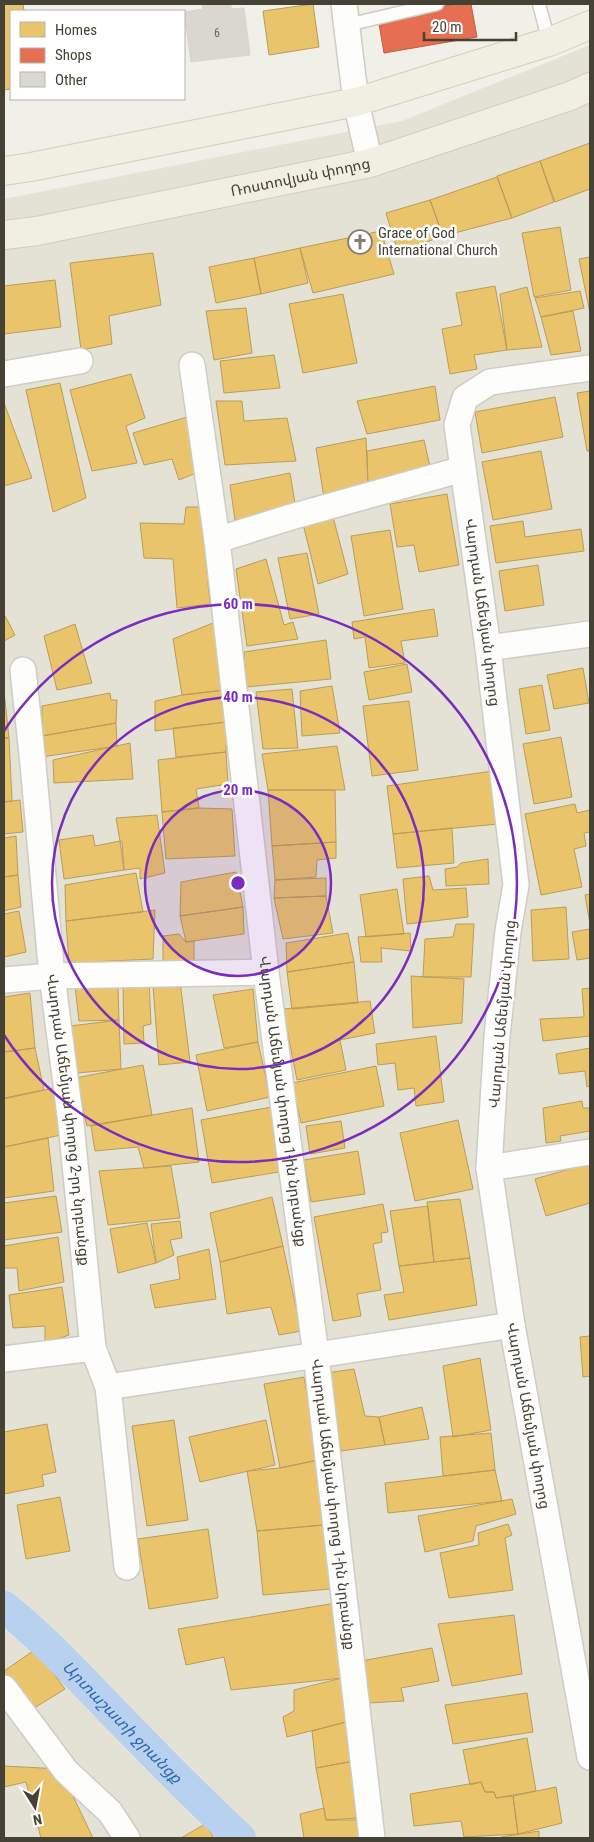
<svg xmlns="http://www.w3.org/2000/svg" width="594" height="1842" viewBox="0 0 594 1842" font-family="'Roboto Condensed','Noto Sans Armenian',sans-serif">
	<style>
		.residential { fill: #e4e1d5 }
		.homes { fill: #e9c46a; stroke: #b89d5a }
		.shops { fill: #e76f51; stroke: #b66148 }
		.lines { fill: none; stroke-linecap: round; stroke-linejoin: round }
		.canal { stroke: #b8d1ee; stroke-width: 32 }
		.building { fill: #d9d7d0; stroke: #d8d6ce }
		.lane-casing { stroke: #ceccc5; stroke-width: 15 }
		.street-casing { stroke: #ceccc5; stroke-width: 28 }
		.primary-casing { stroke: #d2ceb5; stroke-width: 30 }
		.lane { stroke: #fdfdfc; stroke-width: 12 }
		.street { stroke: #fdfdfc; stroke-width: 25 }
		.primary { stroke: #f1efe2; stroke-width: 28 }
		.ring { fill: none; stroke: #7b2cbf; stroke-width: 2.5 }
		.labels { text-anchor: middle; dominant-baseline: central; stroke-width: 5; stroke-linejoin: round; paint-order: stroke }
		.number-label { font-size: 12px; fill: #6b675c }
		.street-label { font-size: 15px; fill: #454134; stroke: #fff }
		.poi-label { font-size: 15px; fill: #454134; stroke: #fff; text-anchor: start }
		.water-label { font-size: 16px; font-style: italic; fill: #2d66b2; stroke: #fff }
		.centre { fill: #7b2cbf; stroke: #fff; stroke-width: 2.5 }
		.ring-label { font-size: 15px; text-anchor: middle; font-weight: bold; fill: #7b2cbf; stroke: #fff; stroke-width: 5; stroke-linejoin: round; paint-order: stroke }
	</style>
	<rect width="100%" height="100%" fill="#f0efe8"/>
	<path class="residential" d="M590,45V1838H4V199L402,121Z"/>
	<path class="homes" d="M4,4H23L24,11H11V89L4,90Z
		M313,4L319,47L269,55L263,11Z
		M590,143V189L555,202L540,161Z
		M540,161L554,202L512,218L497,176Z
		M497,177L512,218L443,236L430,200Z
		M430,200L443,236L398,252L386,213Z
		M560,227L571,290L534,297L522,233Z
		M381,231L394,274L313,293L300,248Z
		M300,248L308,283L261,294L254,258Z
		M153,253L161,305L109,316L112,344L81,350L70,263Z
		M590,257V313L579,259Z
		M254,258L261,294L216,303L209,267Z
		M55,280L61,327L4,334V286Z
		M495,286L507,350L474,355L477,369L450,374L442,329L462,325L456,293Z
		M527,287L542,347L507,350L500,294Z
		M580,291L584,308L541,317L535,298Z
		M343,294L357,363L303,373L289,304Z
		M246,308L252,353L214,360L206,311Z
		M573,311L581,351L551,355L541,317Z
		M274,355L280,388L224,393L220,361Z
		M131,374L145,418L126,426L137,463L92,471L70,390Z
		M60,383L86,498L53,512L26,390Z
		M435,386L440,420L367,434L357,401Z
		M590,391V451H587L577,393Z
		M555,397L563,437L482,453L475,412Z
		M216,401H242L244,421L287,418L296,461L225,465Z
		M4,403L32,478L4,486Z
		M187,417L201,471L179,480L172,459L144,465L133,433Z
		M366,438L368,486L324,498L316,448Z
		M424,440L430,467L368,486L367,451Z
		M541,451L552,509L493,520L482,462Z
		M290,473L296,509L235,520L230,485Z
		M447,494L459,565L419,572L414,545L397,547L390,504Z
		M186,507H201L210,604L177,608L173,559L144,558L140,523L184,524Z
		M332,513L348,574L318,584L303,524Z
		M523,521L525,537L581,529L584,551L496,563L490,526Z
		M390,530L403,609L364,616L351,536Z
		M307,553L319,614L290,619L278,558Z
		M266,559L284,625L293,622L298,639L247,646L236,569Z
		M538,565L544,605L505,611L499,571Z
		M434,609L438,636L401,641L405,663L369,668L365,637L354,639L352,622Z
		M4,614L15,635L4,641Z
		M218,621L225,690L182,695L173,639Z
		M75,624L92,683L57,690L44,636Z
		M326,640L331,679L246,687L244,652Z
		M407,664L412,692L369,700L364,672Z
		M583,668L589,703L554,709L547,675Z
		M542,685L550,730L526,734L519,689Z
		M332,686L340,733L302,736L300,691Z
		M292,689L298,748L263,749L256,692Z
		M225,690L227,722L155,731V701L182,695Z
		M4,691L9,738H4Z
		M110,693L111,700H117L116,723L42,736V706Z
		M409,701L418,770L372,776L363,706Z
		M227,722L226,752L176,757L173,728Z
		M116,723L117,746L41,757L42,736Z
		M561,737L572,797L534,804L523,744Z
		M4,738H9L12,801L4,802Z
		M130,743L133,779L54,783L53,760Z
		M337,746L345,790H268L262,754Z
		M226,752L228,784L196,789L199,808L162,812L158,760Z
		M493,771L498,824L393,834L387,786Z
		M268,790H335L336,842L272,846Z
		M20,800L23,832L4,834V802Z
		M575,804L577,813L590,810V832L584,833L586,846L574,849L582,887L541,895L525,814Z
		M199,808L232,809L235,856L166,859L162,812Z
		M157,815L165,873L140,879V868L124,870L122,842L120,841L116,818Z
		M452,828L454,863L397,868L393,834Z
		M93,835L95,846L120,841L124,870L64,879L59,840Z
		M16,836L18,875L4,877V838Z
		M336,842V858L317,860L316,877L275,880L272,846Z
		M488,859L489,884L446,886L445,869L457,867L461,863Z
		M236,872L243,907L180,916L181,882Z
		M136,873L143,912L66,921L65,885Z
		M18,875L21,907L4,911V877Z
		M429,876L433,890L466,888L468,917L407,924L403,879Z
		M326,878V896L274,898L275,880Z
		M397,889L404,934L366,937L360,895Z
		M590,894V924L585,895Z
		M326,896L333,933L283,939L274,898Z
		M243,907L244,934L186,942L180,916Z
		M566,907L569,959L533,961L531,910Z
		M155,910L153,959L69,963L66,921Z
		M19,911L26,952L4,957V914Z
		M456,924H474L471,977H423L425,939L453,937Z
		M590,929V958L577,960L572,932Z
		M348,933L354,962L287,972L286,943Z
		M410,933L411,951L381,948L382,962H361L358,937Z
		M179,934L186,942L194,941V965L163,967V936Z
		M354,962L358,1003L292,1009L287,972Z
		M411,976L464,979L462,1023L413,1028Z
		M149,980L151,1024L143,1026L144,1043L124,1044L123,986Z
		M180,981L190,1062L159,1065L153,986Z
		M75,986H118L119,1020L79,1021Z
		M590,988V1036L543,1041L540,1019L584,1017L582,989Z
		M253,989L258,1042L224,1048L213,995Z
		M30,993L35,1048L4,1052V997Z
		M370,1001L375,1033L340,1040L346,1070L297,1080L283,1009Z
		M119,1020L121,1069L77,1073L70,1026Z
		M436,1036L444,1102L416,1106L414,1088L398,1090L395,1063L378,1065L376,1044Z
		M258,1042L270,1097L207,1111L196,1055Z
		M35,1048L44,1090L4,1098V1052Z
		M590,1048V1086L587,1087L585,1071L559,1074L556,1054Z
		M143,1065L152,1115L87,1126L75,1078Z
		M376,1066L384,1106L301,1123L292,1083Z
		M53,1088L61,1135L4,1147V1099Z
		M582,1101L583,1108H590V1131L560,1136L561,1141L546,1143L543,1108Z
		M277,1106L285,1171L212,1183L201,1120Z
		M192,1108L199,1162L144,1168L138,1147L95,1151L91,1126Z
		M458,1120L473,1189L415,1201L400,1133Z
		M341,1121L345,1148L310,1154L306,1126Z
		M48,1138L54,1191L4,1198V1147Z
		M358,1151L365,1194L311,1202L304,1160Z
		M590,1163V1203L546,1216L535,1179Z
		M171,1166L180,1218L108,1225L99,1171Z
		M56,1196L62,1232L4,1240V1203Z
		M272,1197L283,1246L220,1262L210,1213Z
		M460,1199L470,1258L434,1262L427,1202Z
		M383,1204L388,1232L381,1233L382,1242L373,1244L381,1290L357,1294L361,1316L333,1321L314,1217Z
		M428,1206L434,1262L399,1266L390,1211Z
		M180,1221L182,1238L170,1240L174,1255L156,1263L151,1224Z
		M147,1223L156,1263L118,1273L110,1229Z
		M58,1237L64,1282L19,1291L17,1268H4V1246Z
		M283,1246L301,1331L279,1335L271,1307L227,1314L220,1262Z
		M209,1249L216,1299L155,1308L150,1285L180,1279L177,1257Z
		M470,1258L477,1305L389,1320L384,1295L404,1292L399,1266Z
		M62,1287L69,1335L45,1343V1326L13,1328L9,1295Z
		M590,1336V1376L583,1377L580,1337Z
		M480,1358L491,1430L453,1437L443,1366Z
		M354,1369L365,1416L379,1417L385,1445L341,1451L326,1373Z
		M304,1377L318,1460L280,1468L264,1384Z
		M422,1407L429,1439L385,1445L379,1417Z
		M174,1420L188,1520L147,1526L132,1426Z
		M266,1420L275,1465L200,1482L189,1437Z
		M47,1424L56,1472L42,1475L44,1486L4,1494V1432Z
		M491,1433L495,1470L443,1476L440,1437Z
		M318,1460L323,1525L257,1531L247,1471L280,1468Z
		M495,1470L502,1501L388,1513L385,1483Z
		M60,1497L70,1551L26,1559L17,1505Z
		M512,1499L516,1514L476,1526L473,1541L425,1552L418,1516Z
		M508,1524L512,1535L505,1538L513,1590L449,1598L440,1553L479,1545L478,1533Z
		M323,1525L330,1589L263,1595L257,1531Z
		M208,1529L218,1598L149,1609L138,1539Z
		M336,1603L342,1678L231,1690L224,1657L186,1665L178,1629Z
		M514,1615L522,1674L452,1686L438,1624Z
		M432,1648L439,1681L401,1688L404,1701L368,1703L361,1661Z
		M36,1649L65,1689L31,1710L4,1675V1671Z
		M342,1678L350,1721L287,1737L283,1717L294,1711V1690Z
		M527,1693L533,1732L453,1744L445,1705Z
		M350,1721L354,1761L316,1768L312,1731Z
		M527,1738L536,1791L496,1798L494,1792H485L481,1782L470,1785L463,1750Z
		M354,1761L359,1818L326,1820L316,1768Z
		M4,1766L60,1769L93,1838H41L26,1782L4,1787Z
		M481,1782L485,1792H494L496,1798L513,1796L518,1834L464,1837L461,1821L414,1826L410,1794Z
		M556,1787L562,1823L518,1834L513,1796Z
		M324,1808L326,1820H361L364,1838H304L300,1814Z
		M205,1824L214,1838H181Z
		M539,1831V1838H501V1837Z"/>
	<path class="shops" d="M456,4H471L477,37L384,53L378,18Z"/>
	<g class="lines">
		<path class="canal" id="s1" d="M4,1607C42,1637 76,1674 110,1709C153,1753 195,1797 240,1838"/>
	</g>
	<path class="building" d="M202,4H231V9L244,8L250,55L191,62L184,12L203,9Z"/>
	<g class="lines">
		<g class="lane-casing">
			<path id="lane" d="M539,4L549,42
				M347,25L437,4"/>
		</g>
		<g class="street-casing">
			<g id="street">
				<path d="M344,4L356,102L370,163"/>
				<path id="s2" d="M192,365L217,540L266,972L316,1355L372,1838"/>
				<path id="s3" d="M590,368L490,382L465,398L457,425L488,648L516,885L508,931L497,1036L489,1168L512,1325L590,1757"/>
				<path d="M4,374L80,361"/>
				<path d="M217,540L291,517L463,469"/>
				<path d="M488,648L590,634"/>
				<path id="s4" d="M23,670L33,764L52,976L71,1123L93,1348L108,1387L127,1567"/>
				<path d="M4,980L52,976L266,972"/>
				<path d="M489,1168L590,1152"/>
				<path d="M4,1359L93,1348"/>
				<path d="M108,1387L512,1325"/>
				<path d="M4,1688L66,1771L110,1812L127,1838"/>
			</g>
		</g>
		<g class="primary-casing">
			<g id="primary">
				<path d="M4,171L31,167L356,102L549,42L590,25"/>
				<path id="s5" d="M4,235L37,231L370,163L570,96L590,87"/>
			</g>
		</g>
		<use href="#lane" class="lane"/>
		<use href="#street" class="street"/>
		<use href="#primary" class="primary"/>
	</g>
	<circle cx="238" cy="883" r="93" fill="#7b2cbf" fill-opacity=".12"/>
	<g class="ring">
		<circle cx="238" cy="883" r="93"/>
		<circle cx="238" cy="883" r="186"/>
		<path d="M4 731A279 279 0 1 1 4 1035"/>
	</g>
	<defs>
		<g id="church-ring" transform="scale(1.25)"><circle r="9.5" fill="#fff" stroke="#817e73" stroke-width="1.5"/><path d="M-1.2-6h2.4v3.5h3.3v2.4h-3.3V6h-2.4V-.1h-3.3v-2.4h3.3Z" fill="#817e73"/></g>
	</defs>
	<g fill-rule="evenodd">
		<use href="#church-ring" x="360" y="242"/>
	</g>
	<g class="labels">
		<g class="number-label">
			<text x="217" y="33">6</text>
		</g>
		<g class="street-label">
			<text stroke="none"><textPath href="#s5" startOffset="302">Ռոստովյան փողոց</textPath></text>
			<text stroke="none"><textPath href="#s3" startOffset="348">Վարդան Աճեմյան փողոց</textPath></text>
			<text transform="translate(502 1014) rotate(-85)">Վարդան Աճեմյան փողոց</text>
			<text stroke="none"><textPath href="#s2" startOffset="742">Վարդան Աճեմյան փողոց 1-ին նրբանցք</textPath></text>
			<text stroke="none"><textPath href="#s4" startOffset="452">Վարդան Աճեմյան փողոց 2-րդ նրբանցք</textPath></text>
			<text stroke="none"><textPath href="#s3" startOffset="1158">Վարդան Աճեմյան փողոց</textPath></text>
			<text stroke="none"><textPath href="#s2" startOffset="1148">Վարդան Աճեմյան փողոց 1-ին նրբանցք</textPath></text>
		</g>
		<g class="poi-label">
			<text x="378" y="233">Grace of God<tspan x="378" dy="17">International Church</tspan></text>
		</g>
		<g class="water-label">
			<text stroke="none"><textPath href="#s1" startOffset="165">Արտաշատի ջրանցք</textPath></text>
		</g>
	</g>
	<circle cx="238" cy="883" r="8" class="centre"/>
	<g class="ring-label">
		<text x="238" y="609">60 m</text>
		<text x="238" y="702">40 m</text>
		<text x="238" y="795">20 m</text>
	</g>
	<rect width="594" height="1842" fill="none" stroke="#454134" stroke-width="10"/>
	<rect x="10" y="10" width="175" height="90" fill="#ffffff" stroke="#b5b3ae"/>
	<rect x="20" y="22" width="25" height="15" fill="#e9c46a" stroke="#b5b3ae"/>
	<text x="55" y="35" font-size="15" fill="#454134">Homes</text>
	<rect x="20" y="48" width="25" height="15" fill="#e76f51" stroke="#b5b3ae"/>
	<text x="55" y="60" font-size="15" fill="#454134">Shops</text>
	<rect x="20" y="72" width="25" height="15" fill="#d9d7d0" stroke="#b5b3ae"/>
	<text x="55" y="85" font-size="15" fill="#454134">Other</text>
	<g transform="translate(35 1807) rotate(169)" stroke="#ffffff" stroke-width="4" paint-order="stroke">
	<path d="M0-4L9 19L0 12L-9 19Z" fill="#454134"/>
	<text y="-8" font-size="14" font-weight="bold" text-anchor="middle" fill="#454134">N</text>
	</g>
	<path d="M424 32v8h92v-8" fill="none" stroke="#454134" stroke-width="2.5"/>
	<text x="432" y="32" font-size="15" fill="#454134" stroke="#ffffff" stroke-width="4" paint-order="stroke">20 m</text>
</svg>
